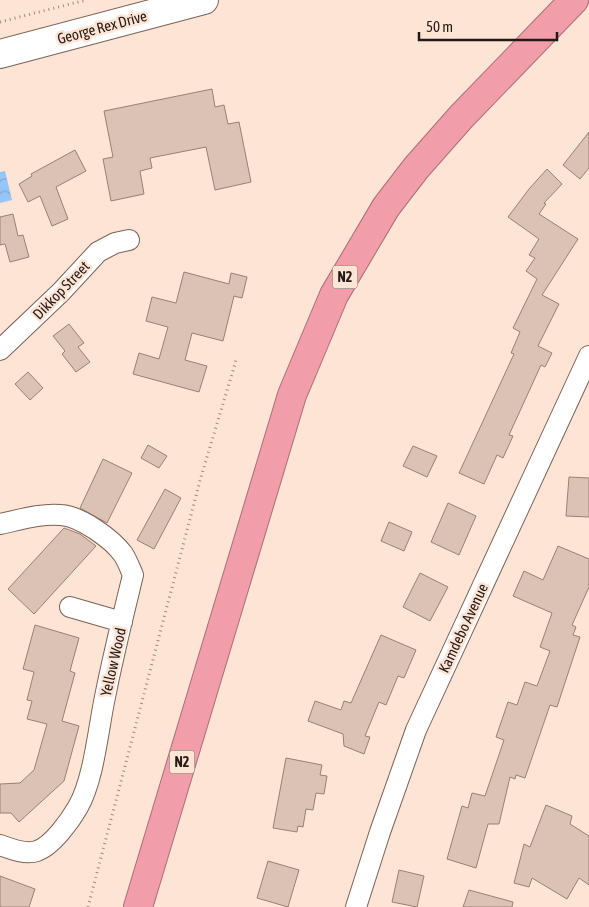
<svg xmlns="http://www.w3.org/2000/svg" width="589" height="907" viewBox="0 0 589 907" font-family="'Asap Condensed',sans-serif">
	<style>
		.water { fill: url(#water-waves) }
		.building { fill: #dcc2b4; stroke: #988073 }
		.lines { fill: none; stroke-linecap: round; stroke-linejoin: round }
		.street-casing { stroke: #7a6356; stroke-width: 22 }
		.secondary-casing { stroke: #7a6356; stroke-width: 30 }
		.highway-casing { stroke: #aa6f76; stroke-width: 30 }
		.path { stroke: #9c8a7f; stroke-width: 3; stroke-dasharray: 1 4; stroke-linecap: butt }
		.street { stroke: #fff; stroke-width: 20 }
		.secondary { stroke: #fff; stroke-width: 28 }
		.highway { stroke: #f29daa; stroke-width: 28 }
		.labels { text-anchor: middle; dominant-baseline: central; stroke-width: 5; stroke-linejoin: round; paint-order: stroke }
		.shield { fill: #fee4d5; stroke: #65574f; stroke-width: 1 }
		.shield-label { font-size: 14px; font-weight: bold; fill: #231a15 }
		.street-label { font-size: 15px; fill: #231a15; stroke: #fee4d5 }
	</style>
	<defs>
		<pattern id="water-waves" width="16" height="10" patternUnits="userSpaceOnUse" patternTransform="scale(1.25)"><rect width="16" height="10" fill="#96c5f7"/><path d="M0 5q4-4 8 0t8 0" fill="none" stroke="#81a9d3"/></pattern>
	</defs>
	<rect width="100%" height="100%" fill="#fee4d5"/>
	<path class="water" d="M5,171L12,200L0,203V172Z"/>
	<path class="building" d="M212,89L215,107L224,105L228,124L239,122L251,182L215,190L206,147L150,158L152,168L140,171L144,194L111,201L103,159L113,157L104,111Z
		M589,132V168L580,179L563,165Z
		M75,150L86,171L56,187L68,219L52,226L40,196L28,202L19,184L32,176L31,174Z
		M547,169L562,184L544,203L546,204L539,214L578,239L542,295L559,304L538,346L552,353L545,367L541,365L509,435L513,436L503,458L497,455L484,484L459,473L514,354L511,353L520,332L513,328L537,279L526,271L535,258L529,255L539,239L508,217L529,189Z
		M13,214L18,236L23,235L29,257L10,262L5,244L0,245V217Z
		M184,272L229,284L231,273L247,277L242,298L234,296L223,341L192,333L185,360L207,366L199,392L133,374L139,353L159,359L168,327L146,321L152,297L176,303Z
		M69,324L84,343L78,347L90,362L76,372L62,354L65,351L53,336Z
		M28,372L43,388L30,400L15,384Z
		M148,445L167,456L159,468L141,458Z
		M413,446L437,456L427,477L403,466Z
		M103,459L132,473L107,523L80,508Z
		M569,477L589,478V517L566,516Z
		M165,489L181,498L154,549L137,540Z
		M448,503L476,516L459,555L431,542Z
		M389,522L412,532L404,551L381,541Z
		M64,528L80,534L96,546L34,614L8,589Z
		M558,546L589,559V587L572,625L576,627L573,635L580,637L557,707L550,705L525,778L516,775L515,779L510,777L499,824H488L476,868L447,859L462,806L468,808L472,793L485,796L504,740L496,737L508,702L517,705L525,682L537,686L550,651L540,647L552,613L513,596L524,571L543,580Z
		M420,573L448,587L430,621L403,607Z
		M35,625L79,638L70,671L75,673L62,721L79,726L64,781L19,822L11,813H0V784L20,783L34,770L47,724L27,719L32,701L27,700L34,672L23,669Z
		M381,635L416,650L404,678L398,676L386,705L379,702L365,736L370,737L364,754L344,746L343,734L308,721L315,701L341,710L344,701L351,703Z
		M286,758L322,765L320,775L327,776L324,794L316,793L313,810L306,809L303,827L298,826L297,832L273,828Z
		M546,805L572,816L570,824L589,836V885L579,878L567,899L532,878L529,887L514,883L524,844L530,847Z
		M268,861L299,870L288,907L257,898Z
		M399,870L424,876L417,907L392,902Z
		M0,876L35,889L29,907H0Z
		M469,890L513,902L512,907H463Z"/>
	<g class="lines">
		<g class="street-casing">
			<path id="street" d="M0,350L61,292L98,252L115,243L129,240
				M0,524C19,520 41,513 61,515C80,516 112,539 123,554C127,560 130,568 133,575C123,616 113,656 105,697C98,730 94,779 78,807C70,821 52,846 37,851C26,855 11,849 0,845
				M70,607L122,622
				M356,907L380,832L416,730L589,356"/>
		</g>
		<g class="secondary-casing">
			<path id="secondary" d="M0,54L204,0"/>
		</g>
		<g class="highway-casing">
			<path id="highway" d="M138,907L292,395L334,295L386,207L416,168L461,117L574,0"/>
		</g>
		<path class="path" d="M0,22L86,0
			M88,907L201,477L237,357"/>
		<use href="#street" class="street"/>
		<use href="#secondary" class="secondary"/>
		<use href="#highway" class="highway"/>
	</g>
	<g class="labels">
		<g class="shield">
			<rect x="332.5" y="265.5" width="25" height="23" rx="4"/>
			<rect x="169.5" y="750.5" width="25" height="23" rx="4"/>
		</g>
		<g class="shield-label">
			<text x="345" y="277">N2</text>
			<text x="182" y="762">N2</text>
		</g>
		<g class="street-label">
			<text transform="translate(102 27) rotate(-15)">George Rex Drive</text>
			<text transform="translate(61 290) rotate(-46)">Dikkop Street</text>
			<text transform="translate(463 628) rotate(-65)">Kamdebo Avenue</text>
			<text transform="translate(113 662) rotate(-77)">Yellow Wood</text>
		</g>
	</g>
	<path d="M419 32v8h138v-8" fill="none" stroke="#231a15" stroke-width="2.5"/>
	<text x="426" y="32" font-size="15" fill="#231a15" stroke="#fee4d5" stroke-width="4" paint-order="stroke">50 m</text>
</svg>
